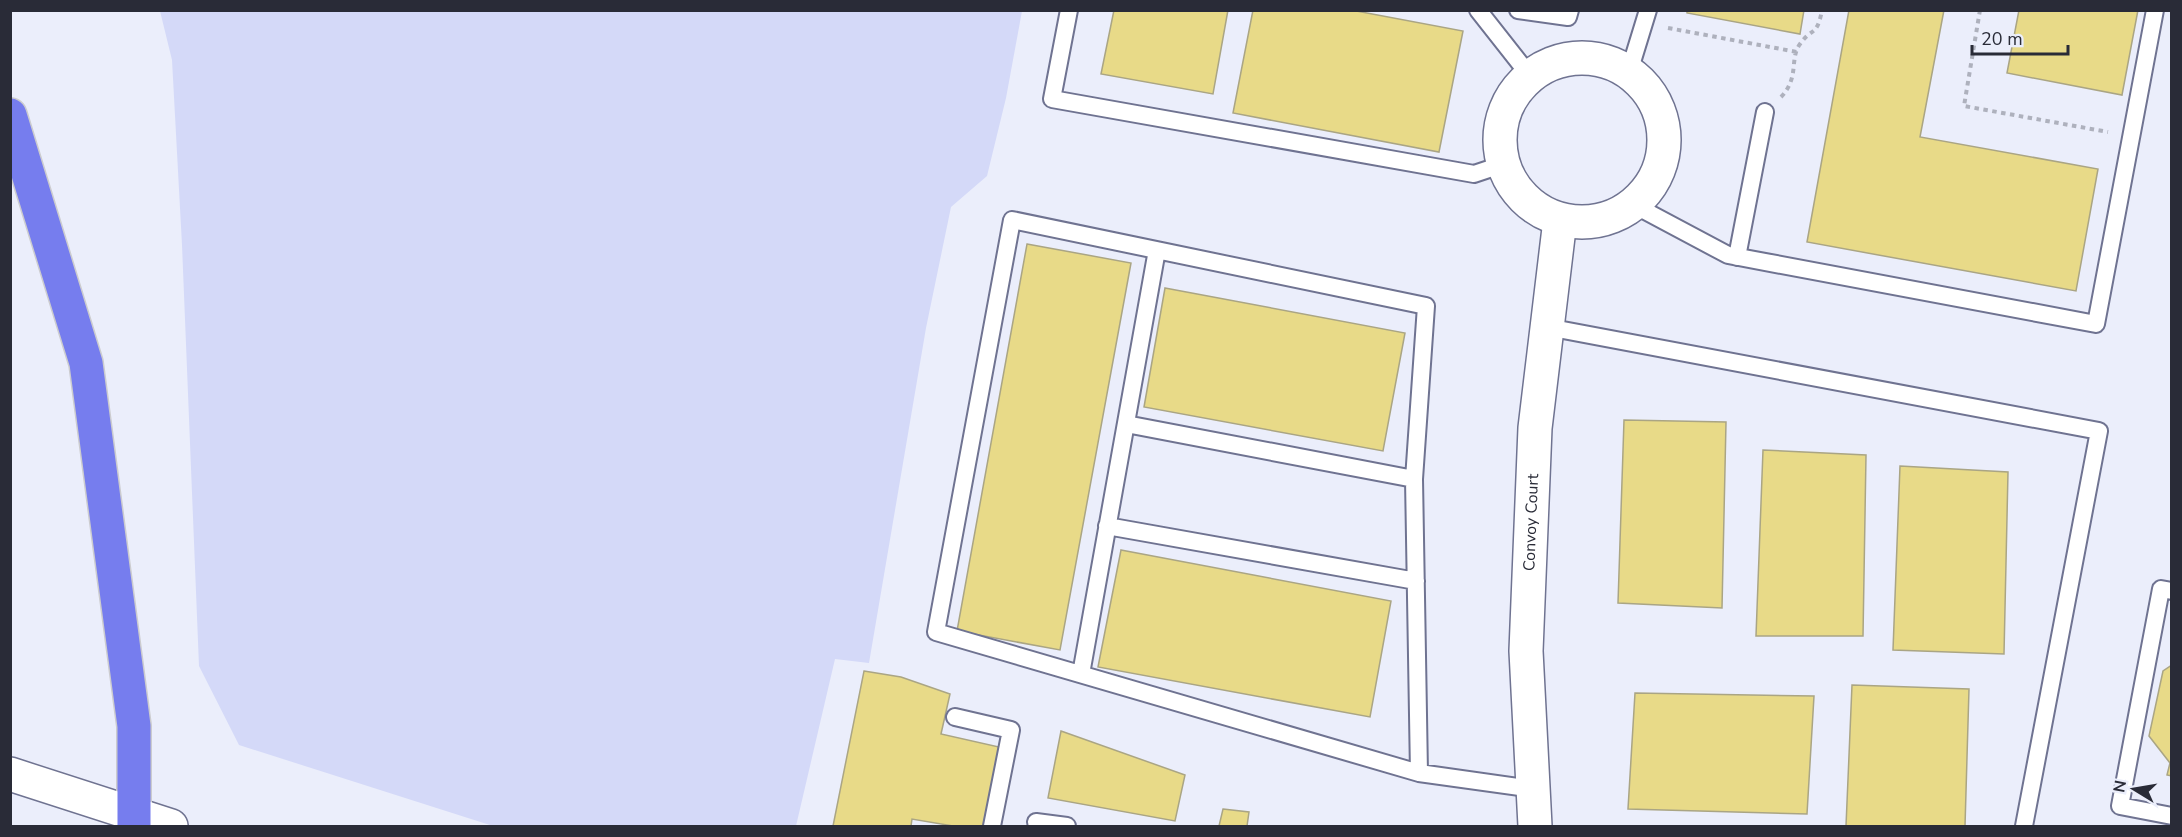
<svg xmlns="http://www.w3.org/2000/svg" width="2182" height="837" viewBox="0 0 2182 837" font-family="'Nunito Sans',sans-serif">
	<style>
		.green { fill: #d4d9f8 }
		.building { fill: #e8da88; stroke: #aaa584; stroke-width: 1.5 }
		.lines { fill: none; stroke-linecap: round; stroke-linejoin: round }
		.lane-casing { stroke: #6f7391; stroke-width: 20 }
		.secondary-casing { stroke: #6f7391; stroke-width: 36 }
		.highway-casing { stroke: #cccccf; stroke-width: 36 }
		.path { stroke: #aeb1bd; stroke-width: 4; stroke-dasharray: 4.5 4.5; stroke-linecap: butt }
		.lane { stroke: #fff; stroke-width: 16 }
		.secondary { stroke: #fff; stroke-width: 33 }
		.highway { stroke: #767dee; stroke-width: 33 }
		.labels { text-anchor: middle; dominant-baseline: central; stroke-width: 5; stroke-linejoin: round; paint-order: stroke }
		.street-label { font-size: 16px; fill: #292b37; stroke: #ebeefb }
	</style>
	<rect width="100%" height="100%" fill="#ebeefb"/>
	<path class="green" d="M160,11H1022L1006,98L987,176L951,207L926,328L869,663L835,659L796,826H493L239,745L199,666L182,245L172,60Z"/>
	<path class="building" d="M1114,10H1228L1213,94L1101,74Z
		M1253,10H1351L1463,31L1439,152L1233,113Z
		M1687,10H1804L1800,34L1687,13Z
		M1849,10H1944L1920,137L2098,169L2076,291L1807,242Z
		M2019,10H2138L2122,95L2007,73Z
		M1027,244L1131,263L1060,650L957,631Z
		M1165,288L1405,333L1383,451L1144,407Z
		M1624,420L1726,422L1722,608L1618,603Z
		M1763,450L1866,455L1863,636H1756Z
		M1900,466L2008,472L2004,654L1893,650Z
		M1121,550L1391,601L1370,717L1098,667Z
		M2172,665V776L2167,775L2170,763L2149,736L2163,671Z
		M864,671L901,677L950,694L941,734L999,747L984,826H953L912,819L911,826H833Z
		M1852,685L1969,689L1965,826H1846Z
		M1635,693L1814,696L1807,814L1628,809Z
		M1061,731L1185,775L1175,821L1048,798Z
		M1223,809L1249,812L1247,826H1219Z"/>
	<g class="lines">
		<g class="lane-casing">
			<path id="lane" d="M1069,10L1052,99L1474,174L1504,164
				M1478,10L1530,76
				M1518,10L1568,17L1570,10
				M1629,72L1648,10
				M1634,205L1728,255L2096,324L2155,10
				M1737,257L1765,112
				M1547,327L2099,431L2024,826
				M1126,424L1414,479
				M1107,526L1416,581
				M2172,591L2161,589L2120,806L2172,816
				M1081,674L1157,250
				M955,717L1011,730L992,826
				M1419,773L1414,479L1426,306L1012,220L936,632L1419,773L1533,789
				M1036,822L1067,826"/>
		</g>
		<g class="secondary-casing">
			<g id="secondary">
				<circle cx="1582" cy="140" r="82"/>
				<path d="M10,774L171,826"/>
				<path id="s1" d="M1535,826L1526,651L1535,428L1560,220"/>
			</g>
		</g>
		<g class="highway-casing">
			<path id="highway" d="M10,115L86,363L134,726V826"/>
		</g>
		<path class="path" d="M1980,10L1964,106L2108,132
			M1668,28L1797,52
			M1781,97C1800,77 1789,59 1800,44C1812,27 1817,37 1822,10"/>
		<use href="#lane" class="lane"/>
		<use href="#secondary" class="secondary"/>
		<use href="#highway" class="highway"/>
	</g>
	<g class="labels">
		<g class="street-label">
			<text stroke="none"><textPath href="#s1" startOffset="304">Convoy Court</textPath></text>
		</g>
	</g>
	<rect width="2182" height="837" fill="none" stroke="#292b37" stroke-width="24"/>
	<g transform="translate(2134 789) rotate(281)" stroke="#ebeefb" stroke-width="4.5" paint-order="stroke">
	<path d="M0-4.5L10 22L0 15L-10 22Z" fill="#292b37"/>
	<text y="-9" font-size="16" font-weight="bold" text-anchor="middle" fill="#292b37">N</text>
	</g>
	<path d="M1972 45v9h96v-9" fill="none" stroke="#292b37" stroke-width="3"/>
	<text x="1981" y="45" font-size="18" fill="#292b37" stroke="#ebeefb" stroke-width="4.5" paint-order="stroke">20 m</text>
</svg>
